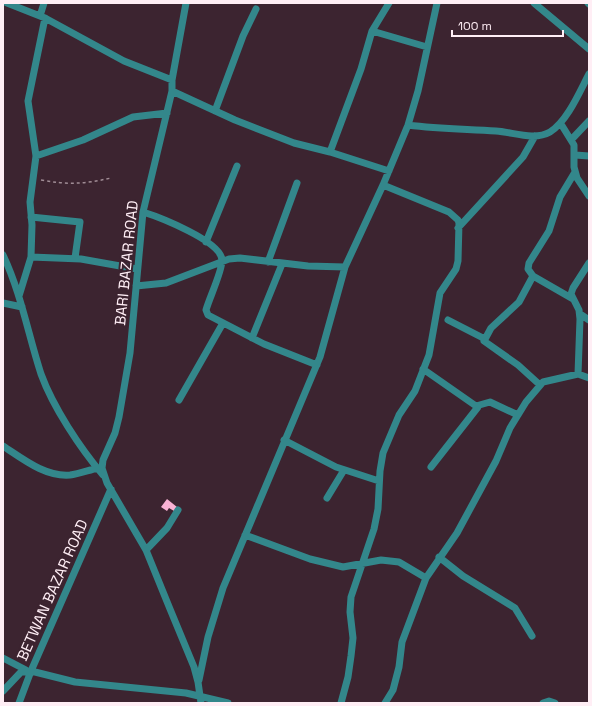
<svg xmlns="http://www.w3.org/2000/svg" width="592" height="706" viewBox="0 0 592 706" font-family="'Space Grotesk',sans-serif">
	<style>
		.building { fill: #f9b2d4 }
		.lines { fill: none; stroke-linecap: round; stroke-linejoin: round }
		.path { stroke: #a08c95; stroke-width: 1.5; stroke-dasharray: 3 3; stroke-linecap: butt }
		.minor { stroke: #33878b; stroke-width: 7 }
		.labels { text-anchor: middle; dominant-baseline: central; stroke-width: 4; stroke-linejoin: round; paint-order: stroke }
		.street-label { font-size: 15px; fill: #ffeef5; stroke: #3c2430 }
	</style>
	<rect width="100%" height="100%" fill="#3c2430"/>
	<path class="building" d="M167,499L177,507L174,511L169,508L167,511L161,507Z"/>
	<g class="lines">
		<path class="path" d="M41,180C67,185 84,184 111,178"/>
		<path class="minor" d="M7,3L45,18L124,61L172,80
			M186,3L172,80V91L143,212L130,353L119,417L115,433L103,460L102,468L107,483L146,550L170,609L194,667L198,682L201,703
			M534,3L589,49
			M588,3L589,4
			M40,16L44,3
			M372,31L427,47
			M172,91L235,120L294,143L330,152L389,171
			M215,111L243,36L256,9
			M561,124L574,145V167L577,178L589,196
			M408,125C439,129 466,129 496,131C513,132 534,141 550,132C567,122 580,91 589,74
			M571,140L589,121
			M330,152L361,69L372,31L389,3
			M575,155L589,156
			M36,156L83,140L133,117L167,113
			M143,212C159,217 221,241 222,260C223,269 209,299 206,310L208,315L264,344L317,365
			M31,217L80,222L75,258
			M458,228L523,157L535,136
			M206,242L237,166
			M3,255C21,293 28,334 41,374C53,407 80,448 103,475
			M31,257L81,259L137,269
			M268,262L297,183
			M533,276L519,302L491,328L484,341L518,365L540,385
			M136,286L166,283L229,259L240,258L308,266L345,267
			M19,296L31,257L32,225L30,202L36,156L28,101L45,18
			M573,299L533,276L528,269L529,263L549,231L560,197L575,172
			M3,303L22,307
			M580,314L589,320
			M448,320L485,339
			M252,338L282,264
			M423,369L476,406L490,402L518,415
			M578,374L580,319L579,310L571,294L573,288L589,263
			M179,400L223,323
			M284,440L336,467L379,481
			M3,446C23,459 45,477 70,475C79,474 89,470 98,468
			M431,467L478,407
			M327,498L344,470
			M245,535L310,559L343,567L381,560L399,562L426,578
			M146,550L167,528L178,510
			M439,557L463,576L515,608L532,636
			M3,658L26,670
			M199,680L208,637L223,588L320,357L345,267L383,185L408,125L418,91L437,3
			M3,691L21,672L31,671L75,682L186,693L228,703
			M19,703L31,671L111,489
			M341,703L348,677L351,656L353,638L350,612L351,597L374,529L378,509L380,471L383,453L399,415L415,391L429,355L440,293L456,269L458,261L459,223L458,220L449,212L383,185
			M385,703L393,690L399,667L402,642L426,578L457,533L496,461L510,428L526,402L543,382L578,374L589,378
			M543,703L549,701L555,703"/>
	</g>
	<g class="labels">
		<g class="street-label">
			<text transform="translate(126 263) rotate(-84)">BARI BAZAR ROAD</text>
			<text transform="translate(52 590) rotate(-66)">BETWAN BAZAR ROAD</text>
		</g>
	</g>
	<rect width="592" height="706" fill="none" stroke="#ffeef5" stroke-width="8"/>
	<path d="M452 30v6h111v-6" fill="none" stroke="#ffeef5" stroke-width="2"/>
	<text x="458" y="30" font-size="12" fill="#ffeef5" stroke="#3c2430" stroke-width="3" paint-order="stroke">100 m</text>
</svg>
